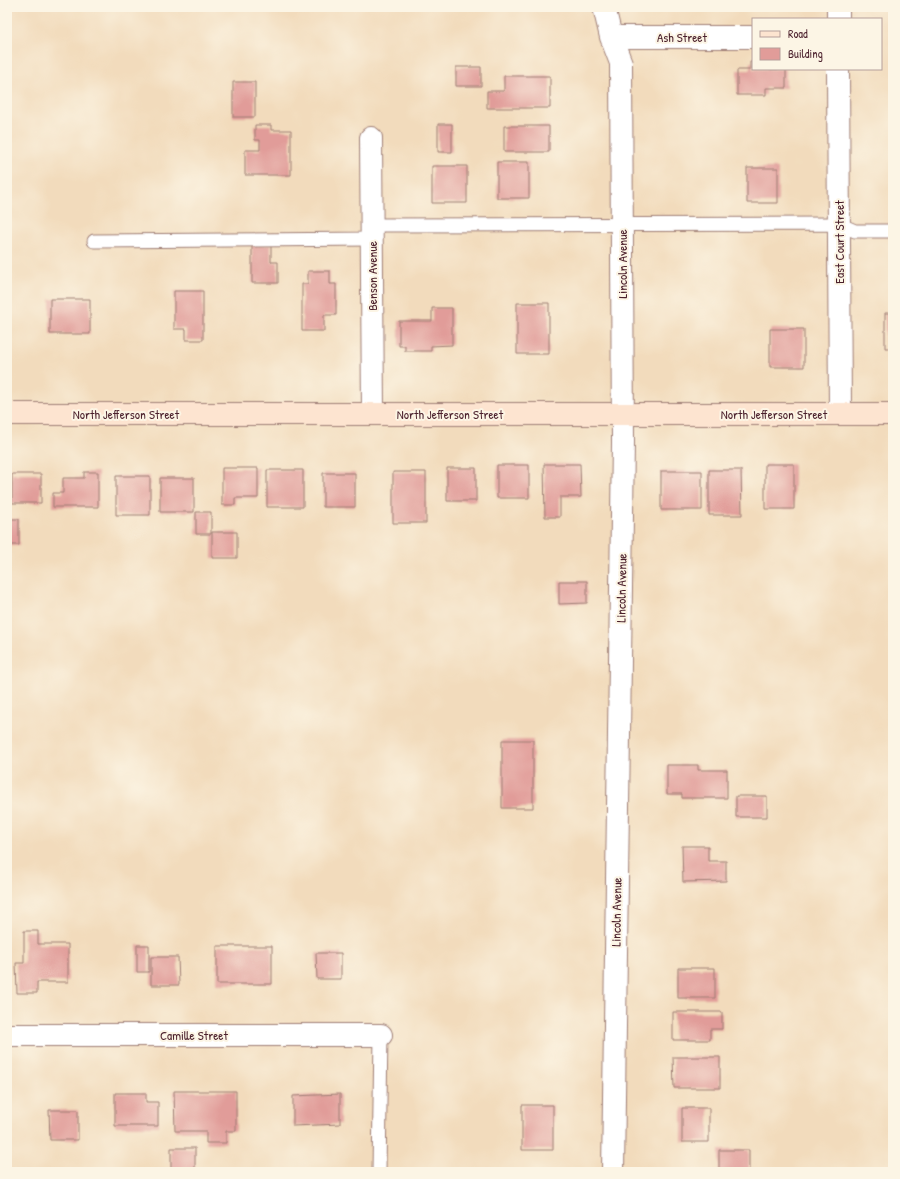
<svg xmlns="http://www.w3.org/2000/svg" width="900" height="1179" viewBox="0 0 900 1179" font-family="'Patrick Hand',sans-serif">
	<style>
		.building { fill: #e19c99 }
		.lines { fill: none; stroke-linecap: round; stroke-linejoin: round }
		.service-casing { stroke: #9e7d74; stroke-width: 15 }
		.minor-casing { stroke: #9e7d74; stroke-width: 24 }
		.secondary-casing { stroke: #9e7d74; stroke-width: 24 }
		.service { stroke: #fff; stroke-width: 13 }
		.minor { stroke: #fff; stroke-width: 22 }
		.secondary { stroke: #fde4d0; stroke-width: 22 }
		.labels { text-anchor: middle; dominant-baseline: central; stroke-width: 4; stroke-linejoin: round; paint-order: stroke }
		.street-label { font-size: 13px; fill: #4a1f2b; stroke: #fcf5e5 }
	</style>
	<rect width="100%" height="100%" fill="#fcf5e5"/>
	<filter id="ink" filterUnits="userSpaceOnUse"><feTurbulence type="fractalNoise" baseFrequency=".025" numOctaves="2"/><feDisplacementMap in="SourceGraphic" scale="8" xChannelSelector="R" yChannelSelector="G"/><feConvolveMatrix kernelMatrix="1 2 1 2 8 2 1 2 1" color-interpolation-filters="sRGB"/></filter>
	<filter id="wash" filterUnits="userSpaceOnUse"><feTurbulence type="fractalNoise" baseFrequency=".012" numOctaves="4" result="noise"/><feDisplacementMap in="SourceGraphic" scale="16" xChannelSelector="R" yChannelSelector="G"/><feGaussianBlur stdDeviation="0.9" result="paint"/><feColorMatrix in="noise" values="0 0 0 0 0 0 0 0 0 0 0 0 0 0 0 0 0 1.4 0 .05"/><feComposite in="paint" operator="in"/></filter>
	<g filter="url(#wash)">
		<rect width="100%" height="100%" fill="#f2dbbc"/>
		<g id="blocks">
			<path class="building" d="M750,62H753V69H786V88H766V95H737V70H750Z
				M456,67H481V86H456Z
				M504,76H550V108H487V91H504Z
				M233,82H255V117H233Z
				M438,124H452V152H438Z
				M255,125H271V130H291V175H245V150H260V140H255Z
				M504,126H549V152H504Z
				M497,162H529V198H497Z
				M432,166H467V203H432Z
				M747,168H778V203H747Z
				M252,245H271V262H278V283H252Z
				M308,271H330V284H336V315H324V331H302V284H308Z
				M174,291H203V340H186V329H174Z
				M50,299H90V334H50Z
				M517,303H549V354H517Z
				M432,308H452V345L431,346V351H405V346H399V321H432Z
				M885,313H893V348H885Z
				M770,329H804V367H770Z
				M544,464H580L581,497H560V517H545Z
				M765,464H794V509H765Z
				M497,465H529V498H497Z
				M222,468H258V498H235V505H222Z
				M447,468H476V501H447Z
				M267,470H303V507H267Z
				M709,470H741L742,515H709Z
				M661,471H702V510H661Z
				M84,472H98V507H53V493H63V478H84Z
				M393,472H426V523H393Z
				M323,473H355V507H323Z
				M12,474H41V503H12Z
				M116,476H150V515H116Z
				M160,478H194V512H160Z
				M196,512H211V534H196Z
				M7,519H19V545H7Z
				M212,532H237V558H212Z
				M559,581H587V603L559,604Z
				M502,740H533V808H502Z
				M667,765H698V770H727V798H682V794H667Z
				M736,796H767V817H736Z
				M682,846H708V861H726V881L683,882Z
				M24,931H38V944H68V982H37V993H17L16,963H24Z
				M137,945H149V972H137Z
				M217,946H272V984H217Z
				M316,953H341V979H317Z
				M151,957H178L179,985H151Z
				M678,968H715V998H678Z
				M673,1012H722V1029H710V1040H673Z
				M673,1057H720V1088H674Z
				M174,1091H236V1131H226V1143H206V1131H175Z
				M115,1093H146V1102H158V1126H115Z
				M340,1094V1124L293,1126V1096Z
				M7,1095H10V1147H7Z
				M522,1105H553V1150H522Z
				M682,1108H709V1142H682Z
				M49,1110H78V1140H50Z
				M171,1148H195V1172H171Z
				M719,1150H749V1172H719Z
				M489,1170H519V1172H489Z"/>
		</g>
	</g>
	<g filter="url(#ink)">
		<use href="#blocks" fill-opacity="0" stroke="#9e7d74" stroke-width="1"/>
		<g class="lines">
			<g class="service-casing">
				<path id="service" d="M371,225L839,224L855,231H893
					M94,241L371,239
					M379,1172L381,1035"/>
			</g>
			<g class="minor-casing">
				<path id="minor" d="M604,7L611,37L621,63L623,442L613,1172
					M838,7V19
					M611,37H753
					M838,69L840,414
					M371,138L373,414
					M7,1035H381"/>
			</g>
			<g class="secondary-casing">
				<path id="secondary" d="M7,414H893"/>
			</g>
			<use href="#service" class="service"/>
			<use href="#minor" class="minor"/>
			<use href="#secondary" class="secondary"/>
		</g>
	</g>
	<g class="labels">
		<g class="street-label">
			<text x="682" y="37">Ash Street</text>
			<text transform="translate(839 242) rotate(-90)">East Court Street</text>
			<text transform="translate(622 264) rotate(-90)">Lincoln Avenue</text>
			<text transform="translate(372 276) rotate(-90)">Benson Avenue</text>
			<text x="126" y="414">North Jefferson Street</text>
			<text x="450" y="414">North Jefferson Street</text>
			<text x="774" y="414">North Jefferson Street</text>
			<text transform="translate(621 588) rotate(-89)">Lincoln Avenue</text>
			<text transform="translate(616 912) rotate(-89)">Lincoln Avenue</text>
			<text x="194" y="1035">Camille Street</text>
		</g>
	</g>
	<rect width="900" height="1179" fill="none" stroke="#fcf5e5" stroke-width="24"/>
	<rect x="752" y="18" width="130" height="52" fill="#fcf5e5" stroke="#b59f9b"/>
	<rect x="760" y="31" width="20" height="6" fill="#fde4d0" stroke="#b59f9b"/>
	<text x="788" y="38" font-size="12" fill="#4a1f2b">Road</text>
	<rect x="760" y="48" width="20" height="12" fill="#e19c99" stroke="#b59f9b"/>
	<text x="788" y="58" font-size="12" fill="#4a1f2b">Building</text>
</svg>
